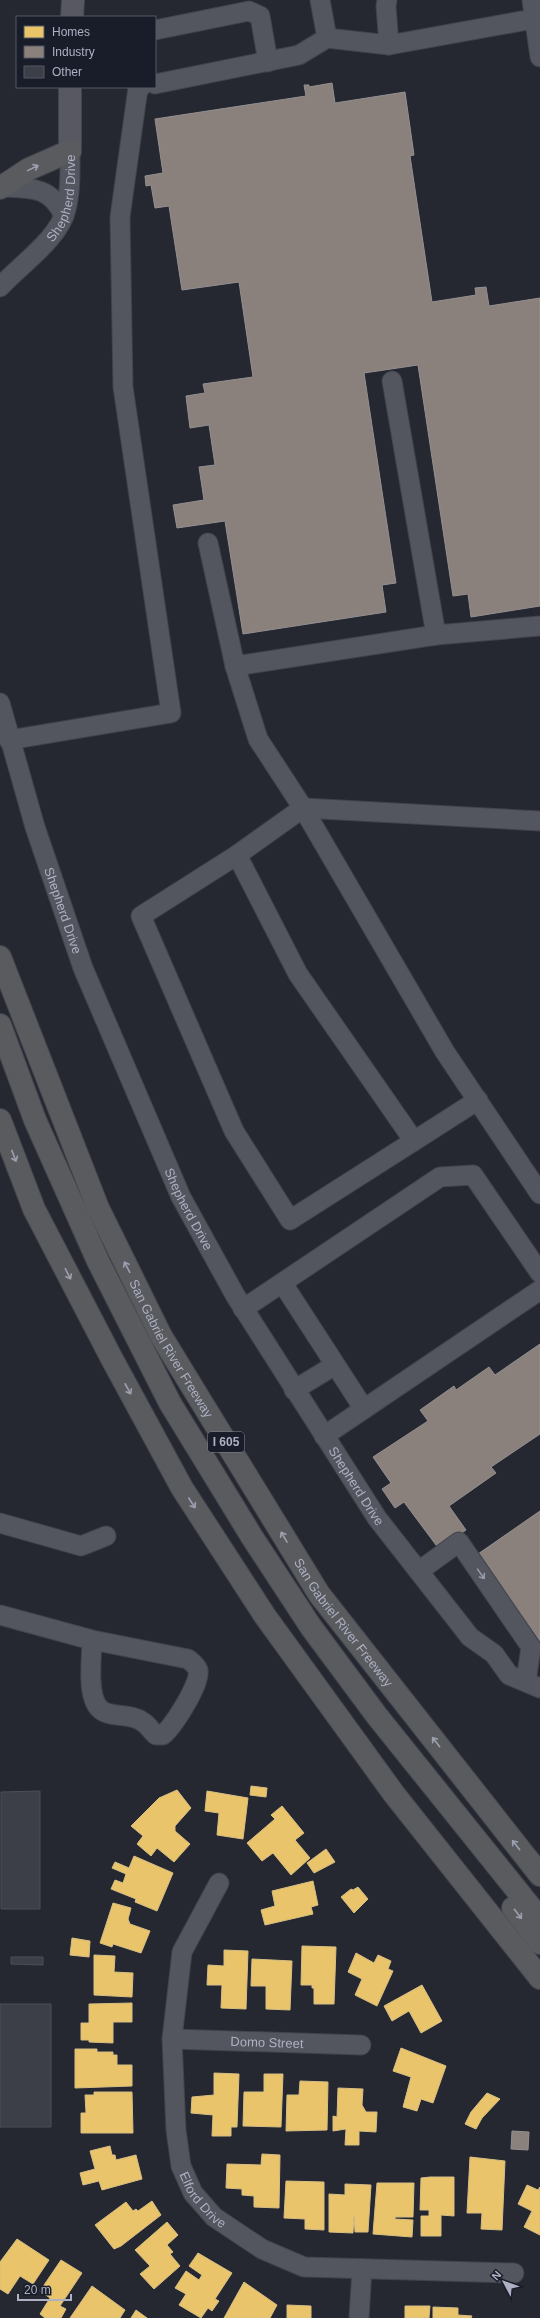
<svg xmlns="http://www.w3.org/2000/svg" width="540" height="2318" viewBox="0 0 540 2318" font-family="Helvetica,sans-serif">
	<style>
		.homes { fill: #e9c46a; stroke: #d7be85 }
		.industry { fill: #8a817c; stroke: #948f91 }
		.building { fill: #3c3f47; stroke: #4c4f58 }
		.lines { fill: none; stroke-linecap: round; stroke-linejoin: round }
		.minor-casing { stroke: #41434a; stroke-width: 21 }
		.major-casing { stroke: #42454d; stroke-width: 24 }
		.highway-casing { stroke: #41444c; stroke-width: 24 }
		.minor { stroke: #54565f; stroke-width: 19 }
		.major { stroke: #575861; stroke-width: 22 }
		.highway { stroke: #595b5f; stroke-width: 22 }
		.oneway { stroke: #9ca0af }
		.oneway2 { stroke: #979aaa }
		.labels { text-anchor: middle; dominant-baseline: central; stroke-width: 4; stroke-linejoin: round; paint-order: stroke }
		.shield { fill: #191d2a; stroke: #818595; stroke-width: 1 }
		.shield-label { font-size: 12px; font-weight: bold; fill: #adb1c3 }
		.street-label { font-size: 13px; fill: #adb1c3; stroke: #191d2a }
	</style>
	<rect width="100%" height="100%" fill="#252830"/>
	<path class="homes" d="M251,1786L267,1788L266,1797L250,1795Z
		M177,1790L191,1808L175,1826V1831L190,1844L174,1862L157,1848L151,1856L137,1844L143,1836L131,1826L159,1798Z
		M207,1791L248,1798L243,1839L217,1835L219,1813L205,1811Z
		M282,1806L304,1833L295,1840L310,1858L291,1875L273,1853L262,1861L247,1843L275,1819L271,1815Z
		M326,1849L335,1862L314,1873L307,1863Z
		M134,1856L173,1873L157,1911L135,1902L136,1899L111,1889L115,1880L123,1883L126,1874L112,1868L115,1862L129,1868Z
		M313,1881L318,1905L311,1907L313,1914L265,1925L261,1910L275,1906L272,1891Z
		M358,1887L368,1899L354,1913L341,1897L351,1889L353,1890Z
		M113,1903L131,1908L128,1919L130,1924L150,1931L141,1953L113,1944L112,1947L100,1943Z
		M72,1938L90,1941L89,1957L70,1955Z
		M302,1946L336,1947L334,2004H314V1988H312V1985H301Z
		M224,1950L248,1951L246,2009L221,2008L222,1985H207L208,1965L224,1966Z
		M356,1953L374,1963L378,1955L391,1961L388,1969L393,1971L377,2006L355,1995L362,1979L348,1972Z
		M94,1955L115,1956L114,1972L133,1973L132,1997L94,1995Z
		M252,1959L292,1961L290,2010L266,2009V1986H251Z
		M422,1985L442,2021L421,2033L409,2011L392,2021L384,2006Z
		M132,2003V2022H113V2043L89,2042V2040H81V2023H89V2004Z
		M401,2048L446,2066L433,2103L421,2099L417,2111L403,2107L411,2077L393,2071Z
		M75,2049H97V2052H113V2055H117V2065H132V2086L75,2088Z
		M214,2073L239,2074L237,2127H231V2136H212L213,2115L191,2113L192,2097L214,2095Z
		M264,2074H283L281,2127L243,2126L244,2092H264Z
		M300,2081L328,2082L327,2130L286,2131L287,2095H299Z
		M338,2088L363,2089L362,2105L366,2112H377L376,2132L359,2131V2145H345L346,2129L333,2131V2116L337,2117Z
		M94,2092H132L133,2133H81V2113H86L85,2095H94Z
		M487,2093L500,2099L482,2118L476,2129L465,2124L471,2112Z
		M110,2146L112,2155H115L116,2160L136,2155L142,2179L102,2190L99,2181L83,2185L80,2173L95,2169L90,2151Z
		M262,2154L280,2155L279,2208L254,2207V2196L242,2195V2189L226,2188L227,2164L261,2165Z
		M470,2157L505,2161L502,2230L481,2229L482,2213H467Z
		M430,2177H454V2216L441,2215V2236H421V2216H429V2210H420L421,2178Z
		M286,2181L324,2182V2230L305,2229V2219L284,2218Z
		M377,2183H414L413,2217H395V2219L413,2220L412,2237L373,2234Z
		M345,2184L371,2185L368,2232H355L354,2215L353,2233L329,2232V2194L345,2195Z
		M527,2185L538,2190L540,2187V2235L524,2227L532,2211L518,2204Z
		M152,2201L161,2215L121,2246L114,2249L95,2225L126,2202L133,2211L136,2209L138,2211Z
		M167,2222L178,2235L167,2245L173,2252L170,2254L180,2266L154,2289L140,2274L150,2266L135,2250Z
		M17,2239L49,2260L33,2284L20,2276L8,2294L0,2289V2262Z
		M198,2253L232,2273L215,2299L219,2301L212,2311L208,2308L201,2318L179,2305L186,2294L175,2288L186,2271L199,2280L202,2275L189,2266Z
		M61,2260L82,2273L60,2306L66,2309L61,2318H45L40,2314L50,2298L40,2291Z
		M244,2282L277,2305L270,2318H224Z
		M92,2286L125,2310L120,2318H70Z
		M287,2305L311,2306V2318H287Z
		M405,2306H430L429,2318H405Z
		M433,2307L458,2308V2315L472,2316L471,2318H433Z
		M136,2310L147,2318H131Z"/>
	<path class="industry" d="M332,83L335,103L405,92L414,155L410,156L432,302L476,295L475,288L486,287L489,306L540,298V606L471,617L468,594L453,596L418,365L364,373L396,583L382,585L386,612L243,634L225,521L177,528L173,505L204,500L199,467L215,465L209,425L190,428L186,396L205,393L203,384L253,377L239,282L182,290L169,206L155,208L151,185L146,186L145,176L163,173L155,119L306,96L304,85H309V87Z
		M540,1344V1434L491,1467L496,1473L449,1506L466,1530L439,1549L404,1502L395,1508L382,1489L391,1483L373,1457L428,1421L420,1410L454,1386L456,1390L489,1367L495,1375Z
		M540,1511V1641L478,1554Z
		M512,2131L529,2132L528,2150L511,2149Z"/>
	<path class="building" d="M40,1791V1909H1V1792Z
		M11,1957H43V1965L11,1964Z
		M0,2004H51V2127H0Z"/>
	<g class="lines">
		<g class="minor-casing">
			<g id="minor">
				<path d="M320,0L327,38L389,45L533,19"/>
				<path d="M387,0L386,6L389,45"/>
				<path d="M532,0L540,57"/>
				<path d="M155,30L249,11L260,16L268,62"/>
				<path d="M155,84L299,55L327,38"/>
				<path d="M2,187C30,188 51,186 64,216"/>
				<path id="s1" d="M0,287C20,265 60,238 66,209C71,190 70,170 70,151"/>
				<path d="M392,381L436,635L540,626"/>
				<path d="M208,543L235,666L436,635"/>
				<path d="M235,666L258,739L303,808L445,1052L540,1194"/>
				<path id="s2" d="M0,703L35,827L83,968L181,1197L235,1295L377,1518L470,1637L494,1654L509,1675L540,1688"/>
				<path d="M9,740L171,713L123,387L120,217L138,88L141,87"/>
				<path d="M237,855L141,916L234,1131L290,1220L414,1141"/>
				<path d="M478,1100L414,1141L298,974L237,855L303,808L540,821"/>
				<path d="M283,1284L364,1409"/>
				<path d="M243,1309L440,1177L473,1175L540,1273"/>
				<path d="M294,1390L335,1365"/>
				<path d="M324,1436L540,1290"/>
				<path d="M0,1523L81,1546L106,1536"/>
				<path d="M419,1571L459,1542L531,1647L526,1682"/>
				<path d="M0,1615L92,1640L188,1659C192,1662 196,1665 198,1670C201,1684 173,1726 163,1735H156C151,1731 148,1725 143,1722C132,1714 119,1717 107,1713C84,1707 92,1659 92,1640"/>
				<path id="s3" d="M219,1883L182,1952L172,2039L176,2130L181,2166L193,2193L214,2217L262,2249L304,2267L514,2273"/>
				<path id="s4" d="M172,2039L361,2045"/>
				<path d="M359,2318L362,2269"/>
			</g>
		</g>
		<g class="major-casing">
			<path id="major" d="M72,17L73,0
				M70,151V87"/>
		</g>
		<g class="highway-casing">
			<g id="highway">
				<path d="M0,188L29,169L70,151"/>
				<path id="s5" d="M0,957L98,1208L161,1336L319,1594L540,1875"/>
				<path d="M0,1025L35,1120L98,1261L170,1403L252,1537L311,1627L377,1716L540,1919"/>
				<path d="M0,1120L34,1209L112,1359L182,1488L265,1616L394,1794L540,1978"/>
				<path d="M513,1908L540,1943"/>
			</g>
		</g>
		<use href="#minor" class="minor"/>
		<use href="#major" class="major"/>
		<use href="#highway" class="highway"/>
	</g>
	<defs><path id="oneway-shaft" d="M-6 0H5M1.5-3L5.5 0L1.5 3" fill="none" stroke-width="1.6" stroke-linecap="round" stroke-linejoin="round"/></defs>
	<g class="oneway">
		<use href="#oneway-shaft" transform="translate(33 168) rotate(-26)"/>
		<use href="#oneway-shaft" transform="translate(14 1156) rotate(69)"/>
		<use href="#oneway-shaft" transform="translate(127 1267) rotate(-117)"/>
		<use href="#oneway-shaft" transform="translate(68 1274) rotate(63)"/>
		<use href="#oneway-shaft" transform="translate(128 1389) rotate(61)"/>
		<use href="#oneway-shaft" transform="translate(192 1503) rotate(57)"/>
		<use href="#oneway-shaft" transform="translate(284 1537) rotate(-121)"/>
		<use href="#oneway-shaft" transform="translate(436 1742) rotate(-128)"/>
		<use href="#oneway-shaft" transform="translate(516 1845) rotate(-128)"/>
		<use href="#oneway-shaft" transform="translate(518 1914) rotate(52)"/>
	</g>
	<use class="oneway2" href="#oneway-shaft" transform="translate(481 1574) rotate(55)"/>
	<g class="labels">
		<rect class="shield" x="208" y="1432" width="36" height="20" rx="3"/>
		<g class="shield-label">
			<text x="226" y="1442">I 605</text>
		</g>
		<g class="street-label">
			<text stroke="none"><textPath href="#s1" startOffset="113">Shepherd Drive</textPath></text>
			<text stroke="none"><textPath href="#s2" startOffset="217">Shepherd Drive</textPath></text>
			<text stroke="none"><textPath href="#s2" startOffset="541">Shepherd Drive</textPath></text>
			<text stroke="none"><textPath href="#s5" startOffset="428">San Gabriel River Freeway</textPath></text>
			<text stroke="none"><textPath href="#s2" startOffset="865">Shepherd Drive</textPath></text>
			<text stroke="none"><textPath href="#s5" startOffset="752">San Gabriel River Freeway</textPath></text>
			<text stroke="none"><textPath href="#s4" startOffset="95">Domo Street</textPath></text>
			<text stroke="none"><textPath href="#s3" startOffset="334">Elford Drive</textPath></text>
		</g>
	</g>
	<rect x="16" y="16" width="140" height="72" fill="#191d2a" stroke="#545867"/>
	<rect x="24" y="26" width="20" height="12" fill="#e9c46a" stroke="#545867"/>
	<text x="52" y="36" font-size="12" fill="#adb1c3">Homes</text>
	<rect x="24" y="46" width="20" height="12" fill="#8a817c" stroke="#545867"/>
	<text x="52" y="56" font-size="12" fill="#adb1c3">Industry</text>
	<rect x="24" y="66" width="20" height="12" fill="#3c3f47" stroke="#545867"/>
	<text x="52" y="76" font-size="12" fill="#adb1c3">Other</text>
	<g transform="translate(504 2282) rotate(311)" stroke="#191d2a" stroke-width="3" paint-order="stroke">
	<path d="M0-3L7 15L0 10L-7 15Z" fill="#adb1c3"/>
	<text y="-6" font-size="11" font-weight="bold" text-anchor="middle" fill="#adb1c3">N</text>
	</g>
	<path d="M18 2294v6h53v-6" fill="none" stroke="#adb1c3" stroke-width="2"/>
	<text x="24" y="2294" font-size="12" fill="#adb1c3" stroke="#191d2a" stroke-width="3" paint-order="stroke">20 m</text>
</svg>
